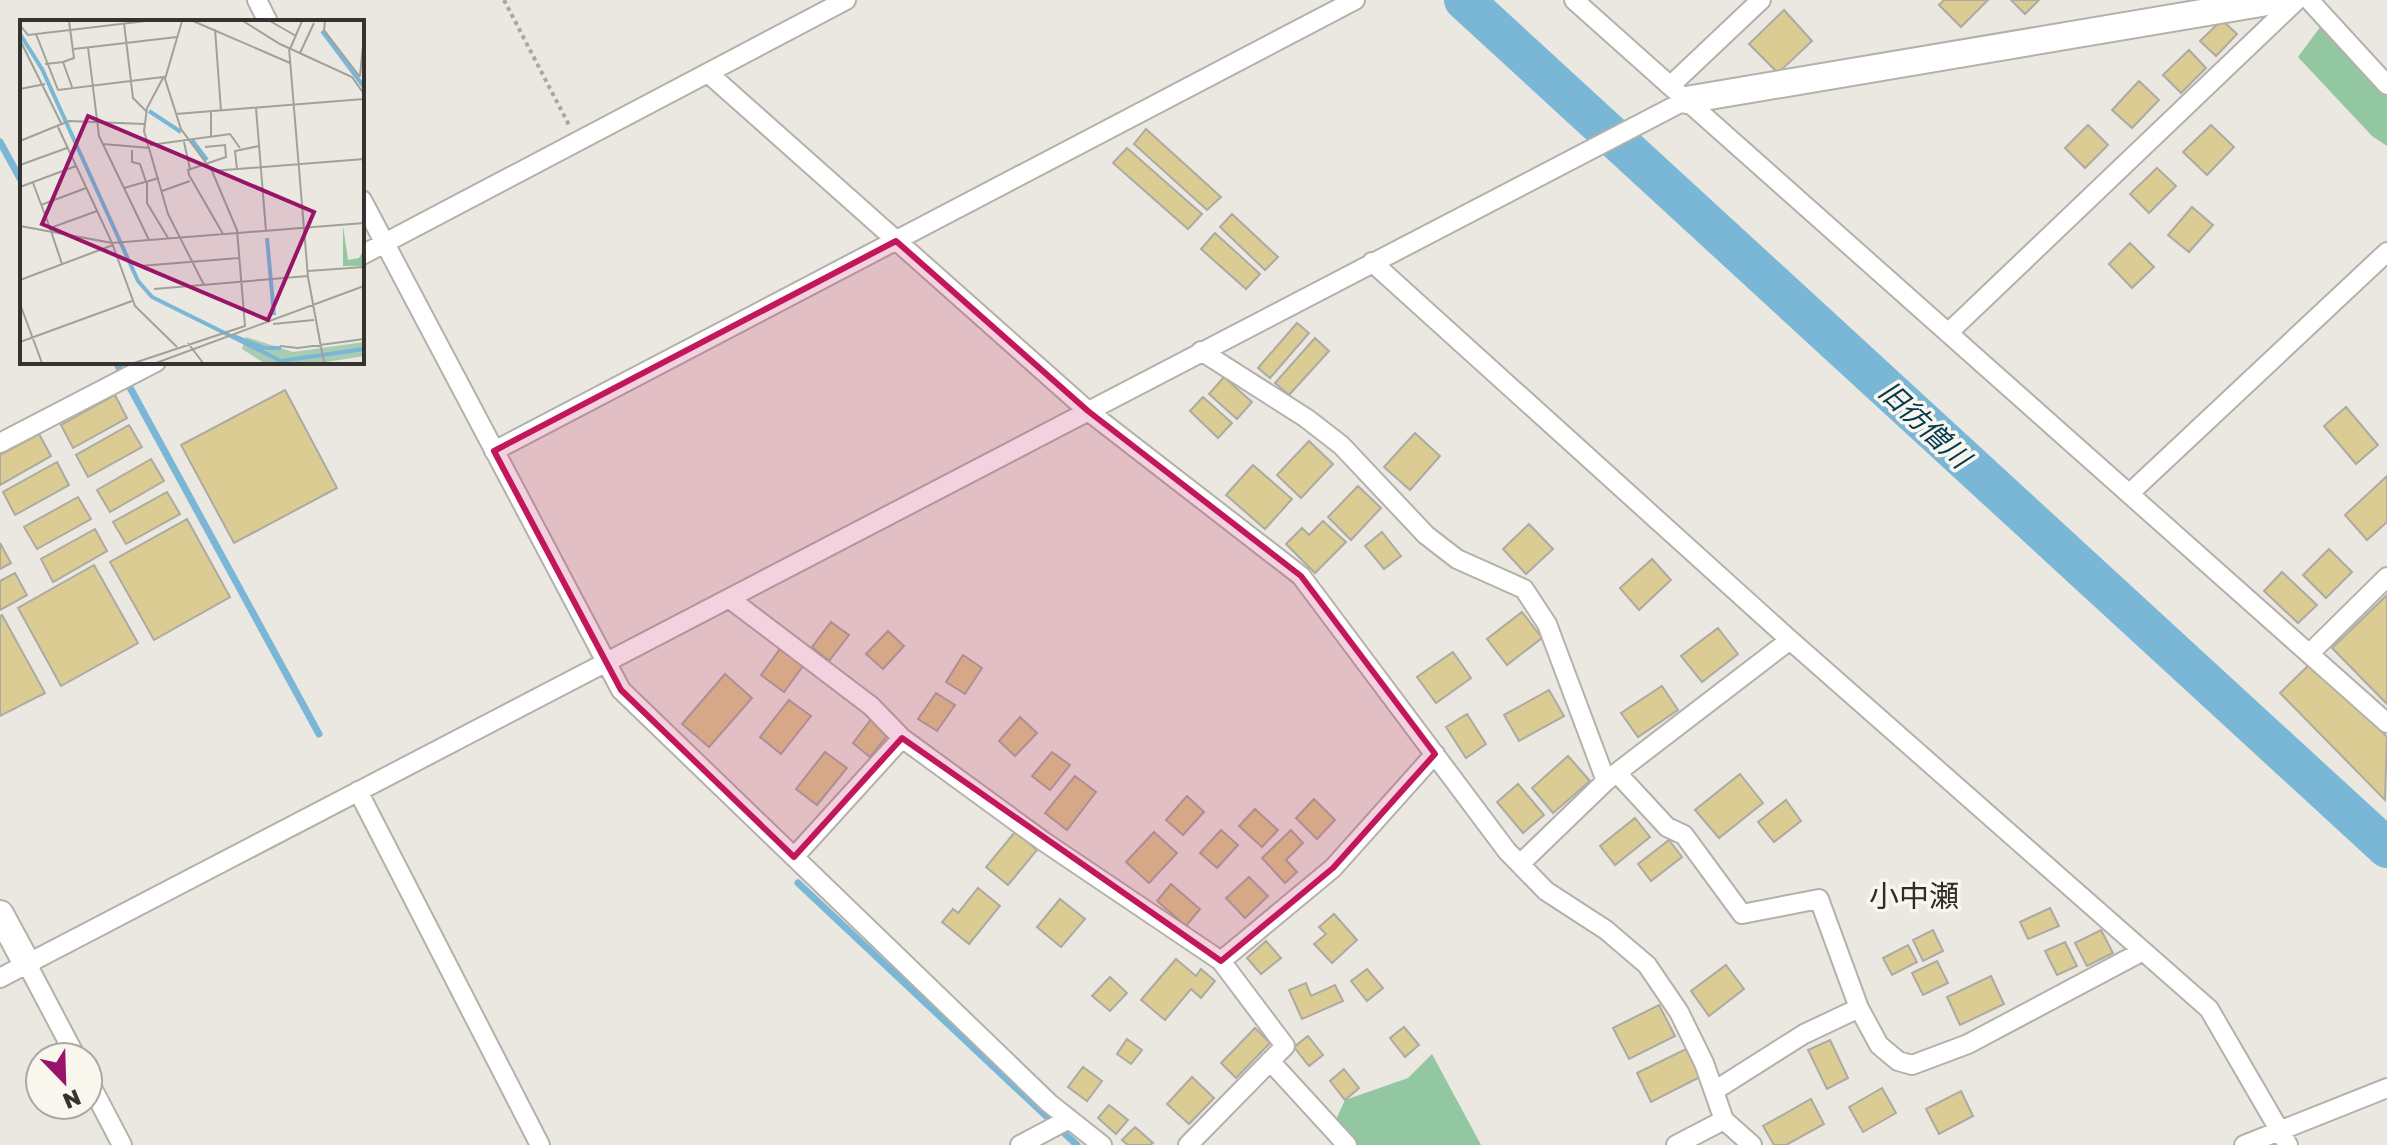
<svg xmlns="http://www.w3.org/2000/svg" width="2387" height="1145" viewBox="0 0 2387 1145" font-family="'Golos Text','Noto Sans JP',sans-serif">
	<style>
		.forest { fill: #93c7a1 }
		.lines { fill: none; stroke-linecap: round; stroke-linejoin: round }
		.stream { stroke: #7ab7d6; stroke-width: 7 }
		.river { stroke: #7ab7d6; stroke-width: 40 }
		.building { fill: #dbcc93; stroke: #acaaa2; stroke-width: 2 }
		.street-casing { stroke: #b3b1aa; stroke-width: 22 }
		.secondary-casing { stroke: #b3b1aa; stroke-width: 30 }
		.path { stroke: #a8a7a1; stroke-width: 4; stroke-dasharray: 4 4; stroke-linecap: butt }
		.street { stroke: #fff; stroke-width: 18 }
		.secondary { stroke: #fff; stroke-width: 26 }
		.marked { fill: #c2185b; fill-opacity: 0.2; stroke: #c2185b; stroke-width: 6; stroke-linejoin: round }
		.labels { text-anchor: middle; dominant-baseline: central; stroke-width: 7; stroke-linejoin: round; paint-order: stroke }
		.water-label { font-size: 28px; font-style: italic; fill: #033a4f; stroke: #f8f6ed }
		.quarter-label { font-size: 30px; fill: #2f2d27; stroke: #f8f6ed }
		.inset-river { fill: none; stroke: #7ab7d6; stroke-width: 4 }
		.inset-road { fill: none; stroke: #a1a09a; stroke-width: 2 }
		.view { fill: #981469; fill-opacity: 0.15; stroke: #981469; stroke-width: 4 }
		.inset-edge { fill: none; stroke: #343330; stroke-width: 4 }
	</style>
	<rect width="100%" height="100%" fill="#eae8e0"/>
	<path class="forest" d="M2326,19L2387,85V146L2372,136L2298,57Z
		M1432,1054L1481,1145H1343L1332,1128L1345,1100L1408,1078Z"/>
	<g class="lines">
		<path class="stream" d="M0,142L22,182
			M116,362L319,734
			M798,883L1077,1145"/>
		<path class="river" d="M1464,0L2387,848"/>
	</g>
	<path class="building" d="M1944,0H1988L1961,27L1939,5Z
		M2011,0H2039L2025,14Z
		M1784,10L1812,41L1778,73L1749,44Z
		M2222,20L2237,34L2216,56L2200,41Z
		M2189,50L2206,68L2181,93L2163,75Z
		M2139,81L2159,100L2132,128L2112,110Z
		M2088,125L2108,145L2085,168L2065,148Z
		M2211,125L2234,147L2207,175L2183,152Z
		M1146,129L1221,197L1207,210L1134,144Z
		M1127,148L1202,214L1188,229L1113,163Z
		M2157,168L2176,186L2149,213L2130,194Z
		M2192,207L2213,225L2189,252L2168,235Z
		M1232,214L1278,257L1265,270L1220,227Z
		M1215,233L1260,274L1246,289L1201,249Z
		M2130,243L2154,267L2132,288L2109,264Z
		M1297,323L1309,333L1270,378L1258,368Z
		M1315,338L1329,351L1289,395L1275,383Z
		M1224,377L1252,402L1237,419L1209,394Z
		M285,390L337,488L234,543L181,445Z
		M115,395L127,418L73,448L61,425Z
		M1203,397L1232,423L1218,438L1190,411Z
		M2346,407L2378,445L2356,464L2324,426Z
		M129,425L142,447L88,477L76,455Z
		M1415,433L1440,456L1410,490L1384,467Z
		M39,434L51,456L0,485V455Z
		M1309,441L1333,464L1301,498L1277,475Z
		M151,459L164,481L110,512L97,490Z
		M57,462L69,485L15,515L3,492Z
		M1253,465L1292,499L1265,529L1226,495Z
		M2387,476V522L2367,540L2345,515Z
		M1358,486L1381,508L1351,540L1328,517Z
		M167,492L180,514L126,544L113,522Z
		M78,497L91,519L37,549L24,527Z
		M187,519L230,597L154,640L110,562Z
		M1323,521L1346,542L1315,573L1286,544L1302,528L1309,535Z
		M1529,524L1553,549L1526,574L1503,549Z
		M95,529L107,551L53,582L41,559Z
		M1382,532L1401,556L1384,569L1365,546Z
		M0,543L11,563L0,569Z
		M2329,549L2352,572L2326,598L2303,575Z
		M1652,559L1671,580L1639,610L1620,588Z
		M94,565L138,643L61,686L18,608Z
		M2282,572L2317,605L2298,623L2264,591Z
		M15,573L27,595L0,610V581Z
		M2387,595V704L2332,648Z
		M1522,612L1542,638L1507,665L1487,639Z
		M2,615L45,693L0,716V616Z
		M831,622L849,635L829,661L812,647Z
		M1718,628L1738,654L1702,682L1681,656Z
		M888,631L904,646L883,669L866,654Z
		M780,649L803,666L784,692L761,675Z
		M1453,652L1471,678L1436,703L1417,677Z
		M963,655L982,668L965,694L946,682Z
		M2313,661L2387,737L2385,800L2280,693Z
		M725,674L752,698L709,747L682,724Z
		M1662,686L1678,710L1638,737L1621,713Z
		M1549,690L1564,716L1519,741L1504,715Z
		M936,693L955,705L937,731L918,719Z
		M789,700L811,716L781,754L760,737Z
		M1467,714L1486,744L1466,758L1446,727Z
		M1020,717L1037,733L1015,756L999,741Z
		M872,718L890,732L870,757L853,743Z
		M825,752L847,768L817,805L796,789Z
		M1052,752L1070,765L1050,790L1032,776Z
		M1568,756L1590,781L1553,813L1532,788Z
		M1740,774L1763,803L1719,838L1695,810Z
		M1075,776L1096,792L1067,830L1045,813Z
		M1518,784L1544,815L1523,833L1497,802Z
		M1187,796L1204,812L1183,835L1166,820Z
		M1314,799L1335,820L1317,839L1296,818Z
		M1786,800L1801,821L1774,842L1758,822Z
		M1255,809L1278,830L1262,847L1239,826Z
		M1635,818L1650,837L1615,865L1600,846Z
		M1221,830L1238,845L1217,868L1200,853Z
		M1291,830L1303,843L1286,860L1297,872L1285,883L1262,858Z
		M1015,832L1037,850L1008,885L986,867Z
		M1154,832L1177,853L1149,883L1126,862Z
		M1669,840L1682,857L1651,881L1638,864Z
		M1249,877L1268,896L1245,918L1226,898Z
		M1171,884L1200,909L1186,926L1157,901Z
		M978,888L1000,906L969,944L942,922L953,909L958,913Z
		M1060,899L1085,919L1061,947L1037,927Z
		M2050,908L2059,926L2028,939L2020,922Z
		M1334,914L1357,940L1332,963L1314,944L1326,934L1319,927Z
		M1933,930L1943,951L1923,961L1913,940Z
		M2101,930L2113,953L2087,966L2075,943Z
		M1266,941L1281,958L1261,974L1247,958Z
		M2065,942L2077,966L2057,975L2045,951Z
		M1908,945L1917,962L1892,975L1883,958Z
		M1176,959L1196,976L1201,969L1215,981L1201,998L1191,989L1165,1020L1141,1000Z
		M1937,961L1948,983L1923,995L1912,973Z
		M1726,965L1744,989L1709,1016L1691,991Z
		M1367,969L1383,988L1367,1001L1351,981Z
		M1991,976L2004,1004L1960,1025L1947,997Z
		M1110,977L1127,993L1110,1011L1092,996Z
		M1306,983L1311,996L1335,985L1343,1001L1302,1019L1289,990Z
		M1659,1005L1675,1036L1629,1059L1613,1028Z
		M1404,1027L1419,1045L1405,1057L1390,1038Z
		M1255,1028L1270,1043L1236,1078L1221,1063Z
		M1308,1036L1323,1055L1309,1066L1294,1047Z
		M1127,1039L1142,1050L1131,1064L1117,1054Z
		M1830,1040L1848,1078L1827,1089L1808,1050Z
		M1686,1049L1700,1077L1651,1102L1637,1073Z
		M1083,1067L1102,1081L1087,1101L1068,1087Z
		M1344,1069L1359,1088L1345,1100L1330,1081Z
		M1192,1077L1214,1098L1189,1124L1167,1104Z
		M1882,1088L1896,1113L1863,1132L1849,1107Z
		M1961,1091L1973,1116L1939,1134L1926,1109Z
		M1811,1099L1824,1124L1786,1145H1774L1763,1126Z
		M1109,1105L1128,1120L1116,1134L1098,1118Z
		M1135,1127L1153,1143L1150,1145H1128L1122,1140Z"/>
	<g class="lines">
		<g class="street-casing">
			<path id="street" d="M257,0L268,22
				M1574,0L1686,100
				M2309,0L2387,85
				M708,73L1088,411L1301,576L1507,851L1546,891L1606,930L1647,965L1679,1012L1704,1063L1724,1120L1752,1145
				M1670,86L1761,0
				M362,200L621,690L1049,1103L1102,1145
				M362,255L846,0
				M1372,262L1790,640L2209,1009L2288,1145
				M1948,333L2297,0
				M1201,351L1306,418L1341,445L1426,535L1457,559L1524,589L1547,624L1606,781
				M0,443L156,362
				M494,451L1355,0
				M2131,492L2387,252
				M730,599L871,706L902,738L1043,841L1221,961L1285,1046L1188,1145
				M2311,652L2387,577
				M1617,773L1667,827L1684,835L1742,914L1819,899L1859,1008
				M358,791L540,1145
				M794,857L902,738
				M1520,864L1606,781L1790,640
				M1221,961L1333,868L1435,754
				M27,964L76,1057
				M0,978L1686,100L2387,723
				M1270,1061L1347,1145
				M88,1080L122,1145
				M1714,1091L1804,1034L1859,1008L1879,1045L1898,1061L1912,1065L1968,1044L2143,951
				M1020,1145L1069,1119
				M1676,1145L1724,1120
				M2244,1145L2387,1088"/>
		</g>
		<g class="secondary-casing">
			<path id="secondary" d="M1686,100L2279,0
				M0,914L27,964"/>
		</g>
		<path class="path" d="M504,0L569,125"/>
		<use href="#street" class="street"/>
		<use href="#secondary" class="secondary"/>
	</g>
	<path class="marked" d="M896,241L1088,411L1301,576L1435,754L1333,868L1221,961L902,738L794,857L621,690L494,451Z"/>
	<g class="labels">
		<g class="water-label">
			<text transform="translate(1925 424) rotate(43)">旧彷僧川</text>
		</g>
		<g class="quarter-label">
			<text x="1914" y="896">小中瀬</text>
		</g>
	</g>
	<g transform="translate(20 20)">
		<rect width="344" height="344" fill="#eae8e0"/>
		<path d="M226,317L273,332L344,322V336L301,343H244L222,329Z" fill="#a9cbb1"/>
		<path d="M323,206L328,240L339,238L344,229V246H323Z" fill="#93c7a1"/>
		<path class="inset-river" d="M302,11L344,67M0,14L22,49L118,261L132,277L261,341L344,329M129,91L161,112M172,120L187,140M247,218L254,295M214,316L244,328H261"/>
		<path class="inset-road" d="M173,1L270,43M223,1L260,24L332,57L344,74M250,1L276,16M305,1L304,10L340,57M104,3L113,78L126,91M0,5L8,15L126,1M195,9L201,91M16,14L38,70L143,57M0,20L42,105M68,27L79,116L129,220M269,28L288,257L304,343M54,29L157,17M270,29L282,1M280,33L294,3M43,42L54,38L49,1M25,44L43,42L52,67M144,56L127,88L124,111L148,194L184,265M340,56L344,15M0,69L25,64M236,88L246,211M156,94L344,79M38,107L92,223L344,203M191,117V91M0,121L49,101L124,104M164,122L170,149M83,124L130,128M130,125L210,114L220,128M185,127L205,125L206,137L168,150L169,155L203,214M112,130V142L120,144L126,162M0,145L47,128M217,149L215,131L239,126M192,151L344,139M127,162V183L148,218M13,163L30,208M0,167L56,146M104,168L139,158M142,171L170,161M21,185L66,168M0,206L92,223L115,286L157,327M42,244L30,208L77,191M120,246L219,238M288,251L344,247M0,260L93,225M134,269L288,256M0,284L22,343M253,304L294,300M0,322L112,281M168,323L183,343M260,326L278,328L344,319M114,343L225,306L217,210L192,151L161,109L145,59L162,1M136,343L344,266"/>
		<path class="view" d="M68,96L294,192L248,300L22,204Z"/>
		<rect width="344" height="344" class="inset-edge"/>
	</g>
	<g transform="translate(64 1081) rotate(157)"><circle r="38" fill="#f8f6ed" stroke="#aaa8a1" stroke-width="2"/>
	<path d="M0-6L14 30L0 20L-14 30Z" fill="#981469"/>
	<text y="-12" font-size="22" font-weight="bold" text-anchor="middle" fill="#343330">N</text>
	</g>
</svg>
